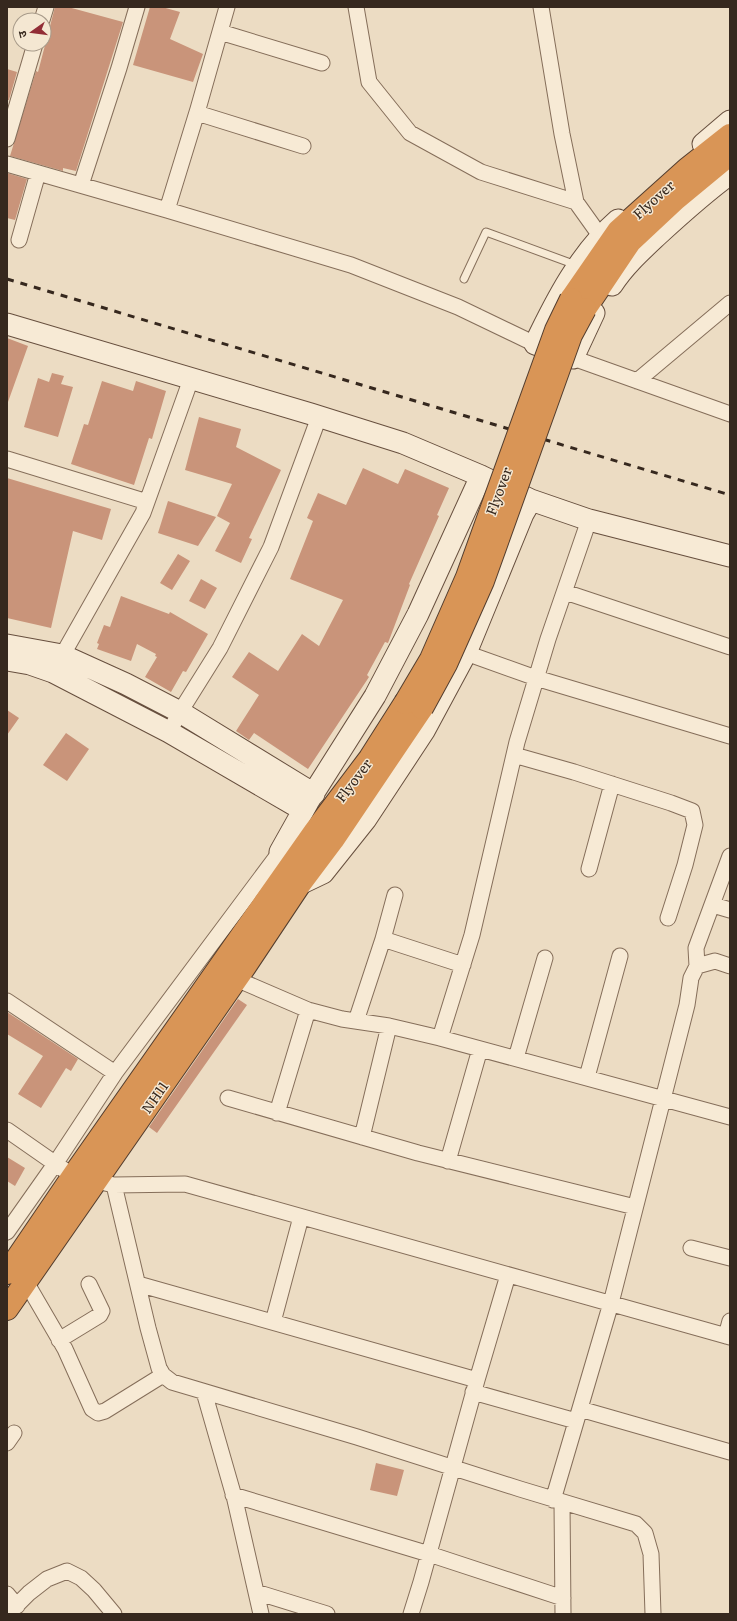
<svg xmlns="http://www.w3.org/2000/svg" width="737" height="1621" viewBox="0 0 737 1621" font-family="Literata,'Noto Sans Devanagari',serif">
	<style>
		.building { fill: #c9947a }
		.lines { fill: none; stroke-linecap: round; stroke-linejoin: round }
		.lane-casing { stroke: #856e5a; stroke-width: 9 }
		.street-casing { stroke: #856e5a; stroke-width: 17 }
		.secondary-casing { stroke: #674f3e; stroke-width: 23 }
		.highway-casing { stroke: #533d2e; stroke-width: 24 }
		.lane { stroke: #f7ead5; stroke-width: 7 }
		.street { stroke: #f7ead5; stroke-width: 15 }
		.secondary { stroke: #f7ead5; stroke-width: 21 }
		.highway { stroke: #d99556; stroke-width: 22 }
		.rail { stroke: #36281e; stroke-width: 3; stroke-dasharray: 7 7; stroke-linecap: butt }
		.highway-bridge-casing { stroke: #533d2e; stroke-width: 24; stroke-linecap: butt }
		.highway-bridge { stroke: #d99556; stroke-width: 22 }
		.labels { text-anchor: middle; dominant-baseline: central; stroke-width: 3; stroke-linejoin: round; paint-order: stroke }
		.street-label { font-size: 14px; fill: #36281e; stroke: #f4e7d2 }
	</style>
	<rect width="100%" height="100%" fill="#ecdcc3"/>
	<path class="building" d="M55,7H68L123,22L76,171L63,168V171L10,156L36,71L38,72Z
		M150,7H162L180,12L170,39L203,54L193,82L133,65Z
		M7,69L17,72L9,100H7Z
		M7,173L27,179L15,220L7,218Z
		M7,338L28,346L8,402L7,401Z
		M52,373L64,376L61,384L73,387L58,437L24,427L38,378L49,382Z
		M102,381L133,391L136,381L166,391L152,439L149,438L134,485L71,464L84,424L88,425Z
		M199,417L241,429L236,447L281,470L249,538L252,539L241,563L215,551L230,523L217,516L232,484L185,470Z
		M363,468L398,484L405,469L449,488L437,515L439,516L409,584L410,585L388,643L385,642L367,675L369,677L308,769L254,733L249,740L236,731L259,695L232,677L249,652L278,671L302,634L319,646L343,600L290,579L313,521L307,518L318,493L346,505Z
		M7,478L111,509L102,540L73,531L51,628L7,618Z
		M168,501L216,517L198,546L158,533Z
		M178,554L190,561L172,590L160,583Z
		M201,579L217,588L205,609L189,601Z
		M121,596L169,614L170,612L208,634L186,672L183,671L171,692L145,677L157,657L155,656L156,654L137,644L131,661L97,649L99,644L97,643L104,625L110,627Z
		M7,710L19,718L7,735Z
		M66,733L89,749L67,781L43,765Z
		M238,999L247,1005L157,1133L149,1127Z
		M7,1012L78,1059L71,1071L66,1068L41,1108L18,1094L43,1056L7,1034Z
		M7,1157L25,1168L15,1186L7,1181Z
		M376,1463L404,1470L397,1496L370,1490Z"/>
	<g class="lines">
		<g class="lane-casing">
			<path id="lane" d="M464,279L486,232L576,265"/>
		</g>
		<g class="street-casing">
			<path id="street" d="M356,7L369,82L410,133L481,172L576,202
				M541,7L562,134L576,202L601,237
				M42,20L46,7
				M220,32L322,63
				M197,113L303,146
				M7,139L35,44
				M7,164L167,210L351,265L458,307L535,344
				M81,185L119,68L137,7
				M167,210L198,109L227,7
				M19,240L38,173
				M573,358L730,414
				M637,381L730,303
				M7,459L147,502
				M565,592L730,647
				M466,653L536,678L730,736
				M58,663L143,513L191,379
				M169,732L180,712L220,648L271,547L319,417
				M514,755L574,772L671,803L692,811L695,825L685,865L668,918
				M589,869L612,784
				M713,905L730,910
				M383,939L395,895
				M697,966L696,948L730,856
				M236,979L308,1010L342,1019L389,1026L440,1038L730,1117
				M7,1001L115,1073
				M356,1021L383,939L463,965
				M440,1038L472,935L517,742L548,639L589,520
				M516,1058L545,958
				M587,1077L620,956
				M228,1098L418,1153L635,1207
				M277,1113L308,1010
				M7,1130L73,1176L82,1177
				M362,1137L389,1026
				M448,1161L480,1049
				M105,1183L114,1185L185,1184L730,1337
				M114,1185L148,1328L159,1368L163,1375L172,1382L357,1437L520,1489L636,1524L645,1533L651,1554L653,1614
				M7,1232L55,1164L115,1073L280,852
				M691,1248L730,1258
				M26,1282L65,1349L92,1409L98,1413L105,1411L163,1375
				M138,1284L477,1380
				M273,1322L301,1217
				M726,1336L730,1321
				M59,1340L100,1315L102,1311L89,1284
				M204,1392L235,1500L261,1614
				M473,1392L576,1421
				M580,1409L730,1452
				M7,1443L14,1433
				M233,1495L429,1554L563,1598
				M553,1500L611,1303L687,1005L691,978L697,966L715,961L730,966
				M562,1502L563,1614
				M256,1592L327,1614
				M7,1594L17,1606
				M8,1614L29,1593L47,1579L67,1571L81,1578L94,1590L114,1614
				M411,1614L421,1582L477,1380L508,1275"/>
		</g>
		<g class="secondary-casing">
			<path id="secondary" d="M703,144L730,121
				M612,285C625,265 642,250 659,234C683,212 704,193 730,174
				M594,313L573,358L535,344C556,300 580,253 618,220
				M7,324L311,414L403,443L481,476L531,500L589,520L730,556
				M7,645L62,655L126,684L180,712L314,794
				M7,660L30,664L53,672L169,732L303,810
				M288,871L280,852L308,802L375,696L418,614L481,476
				M300,884L323,873L366,819L424,731L466,653L523,514L531,500"/>
		</g>
		<g class="highway-casing">
			<path id="highway" d="M571,299L618,231L687,169L730,135
				M585,309L630,242L676,199L728,156
				M7,1273L73,1176L315,831L370,758L405,703
				M7,1309L242,971L300,884L333,840L422,708"/>
		</g>
		<use href="#lane" class="lane"/>
		<use href="#street" class="street"/>
		<use href="#secondary" class="secondary"/>
		<use href="#highway" class="highway"/>
		<path class="rail" d="M7,279L730,495"/>
		<g class="highway-bridge-casing">
			<path id="highway-bridge" d="M405,703L431,659L467,577L556,330L571,299
				M422,708L446,664L483,581L571,335L585,309"/>
		</g>
		<use href="#highway-bridge" class="highway-bridge"/>
	</g>
	<g class="labels">
		<g class="street-label">
			<text transform="translate(653 199) rotate(-42)">Flyover</text>
			<text transform="translate(498 491) rotate(-70)">Flyover</text>
			<text transform="translate(353 780) rotate(-53)">Flyover</text>
			<text transform="translate(154 1097) rotate(-55)">NH11</text>
		</g>
	</g>
	<rect width="737" height="1621" fill="none" stroke="#36281e" stroke-width="16"/>
	<g transform="translate(32 32) rotate(256)"><circle r="19" fill="#f4e7d2" stroke="#a89b8a"/>
	<path d="M0-3L7 15L0 10L-7 15Z" fill="#922d36"/>
	<text y="-6" font-size="11" font-weight="bold" text-anchor="middle" fill="#36281e">उ</text>
	</g>
</svg>
